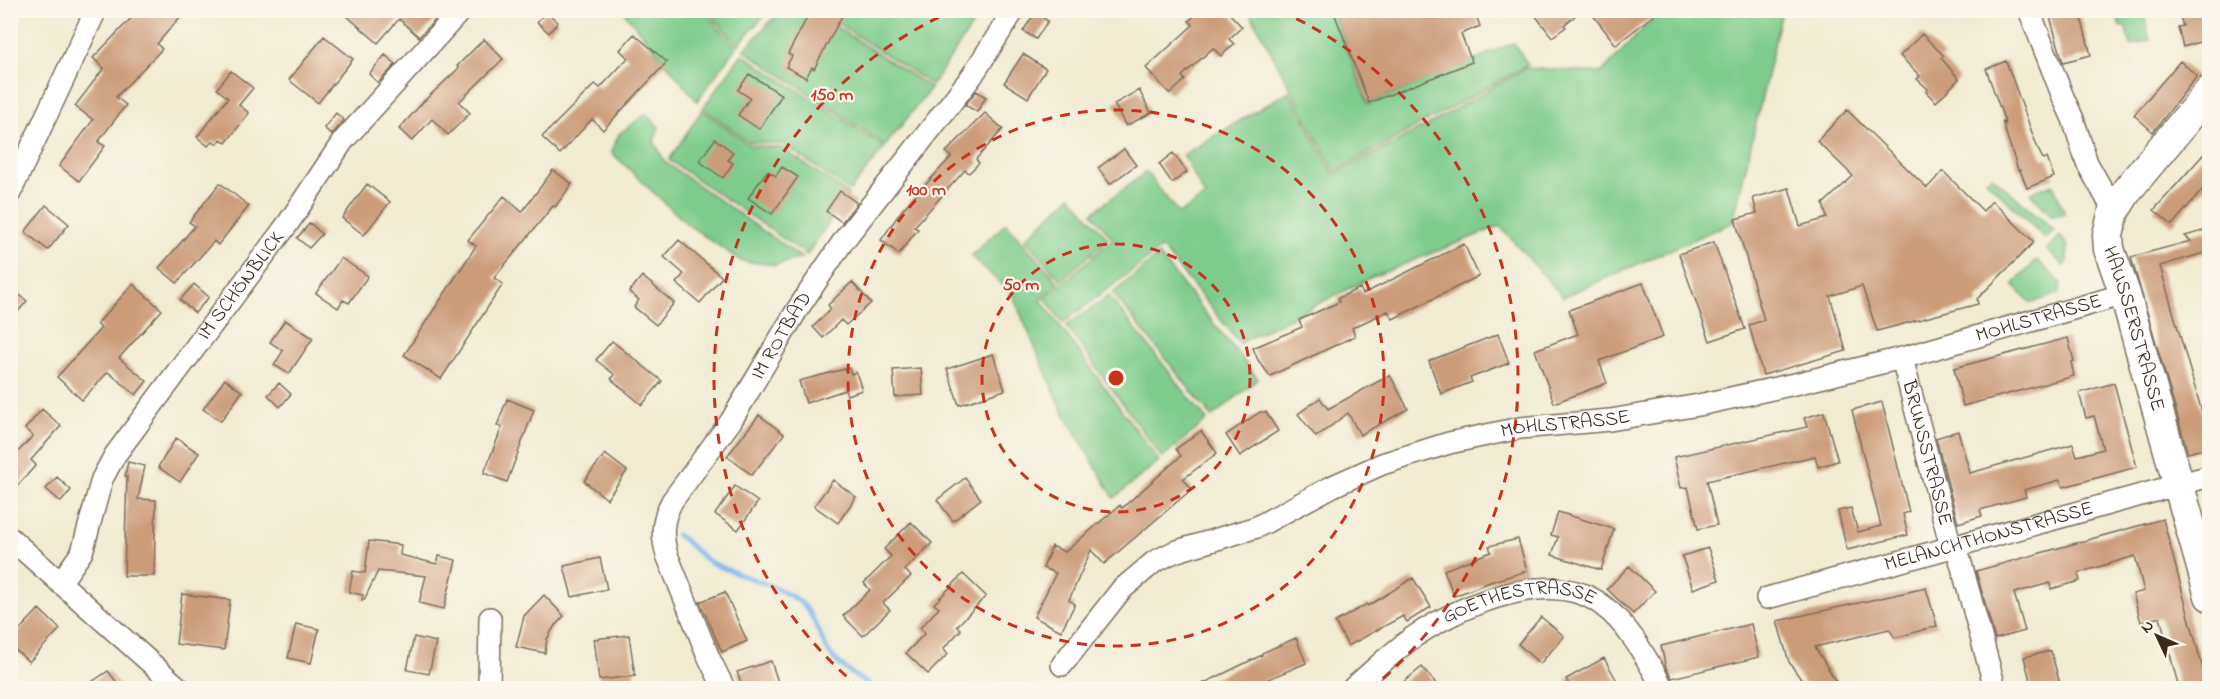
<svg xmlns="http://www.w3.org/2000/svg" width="2220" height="699" viewBox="0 0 2220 699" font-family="'Indie Flower',sans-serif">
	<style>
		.green { fill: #7ecc8b; stroke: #5c7b54; stroke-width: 1.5 }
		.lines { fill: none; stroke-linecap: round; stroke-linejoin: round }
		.stream { stroke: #77b6eb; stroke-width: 5 }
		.building { fill: #cc9c79 }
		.minor-casing { stroke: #7b6e5d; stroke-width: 24 }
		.secondary-casing { stroke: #7b6e5d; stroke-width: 33 }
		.minor { stroke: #fff; stroke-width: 21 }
		.secondary { stroke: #fff; stroke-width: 30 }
		.ring { fill: none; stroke: #c8321e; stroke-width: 3; stroke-dasharray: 10 8 }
		.labels { text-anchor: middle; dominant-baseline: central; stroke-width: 4.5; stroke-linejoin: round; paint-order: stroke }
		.street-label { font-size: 20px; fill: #3b2a1e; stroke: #fbf7ec }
		.centre { fill: #c8321e; stroke: #fbf7ec; stroke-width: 3 }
		.ring-label { font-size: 18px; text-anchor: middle; font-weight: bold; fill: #c8321e; stroke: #fbf7ec; stroke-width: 4.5; stroke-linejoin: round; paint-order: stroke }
	</style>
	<rect width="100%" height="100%" fill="#fbf7ec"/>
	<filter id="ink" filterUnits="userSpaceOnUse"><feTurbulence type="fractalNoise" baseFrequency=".0167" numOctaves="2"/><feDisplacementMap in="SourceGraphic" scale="12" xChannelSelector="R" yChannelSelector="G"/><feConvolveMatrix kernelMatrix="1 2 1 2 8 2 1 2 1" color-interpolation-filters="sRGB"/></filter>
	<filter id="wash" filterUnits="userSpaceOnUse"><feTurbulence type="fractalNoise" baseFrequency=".008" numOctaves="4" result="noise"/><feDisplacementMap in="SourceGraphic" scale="24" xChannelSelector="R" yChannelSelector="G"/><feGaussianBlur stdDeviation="1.35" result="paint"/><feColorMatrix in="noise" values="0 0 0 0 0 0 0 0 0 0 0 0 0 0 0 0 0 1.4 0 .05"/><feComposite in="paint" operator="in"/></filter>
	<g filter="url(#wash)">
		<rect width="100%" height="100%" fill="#f1ebd2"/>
		<path class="green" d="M623,11H704L736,47L697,101Z
			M708,11H768L738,45Z
			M780,11H812L931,88L886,145L744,50Z
			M819,11H982L932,85Z
			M1249,11H1333L1368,104L1514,43L1528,65L1335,172Z
			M1660,11H1782L1733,222L1563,297L1500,226L1372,277L1240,343L1162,248L1063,323L1045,298L1113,239L1092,213L1146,172L1179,214L1205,196L1183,155L1289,91L1334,175L1435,121L1526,68L1601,73Z
			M2116,11H2143L2150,40L2131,46L2125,26L2120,27Z
			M742,54L885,147L850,191L783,144L749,142L703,108Z
			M702,110L749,145L782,148L848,194L807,255L669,160Z
			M646,114L659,127L654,141L665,162L802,258L776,265L741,261L688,225L611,152L619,134Z
			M1992,176L2054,230L2046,239L1986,180Z
			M2053,184L2065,214L2051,215L2030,193Z
			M1071,196L1108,239L1061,280L1025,239Z
			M1006,223L1059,283L1040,299L1159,461L1114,498L1062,410L1012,294L971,256Z
			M2060,236L2068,246L2067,260L2064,266L2047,250Z
			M1159,255L1258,379L1212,417L1113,293Z
			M2037,260L2061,283L2059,294L2031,303L2013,285Z
			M1109,296L1207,420L1162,458L1066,326Z"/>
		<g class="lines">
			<path class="stream" d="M677,535C691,543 700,559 716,565C745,578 774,583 800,602C813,612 819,635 827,649C835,664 862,682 877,688"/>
		</g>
		<g id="blocks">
			<path class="building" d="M139,10H186L157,44L162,49L116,97L126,105L98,142L105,146L79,181L59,166L93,120L75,106L104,68L93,58Z
				M340,10H428L437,18L419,37L399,19L378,43Z
				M811,10H845L814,69L812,67L806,78L786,67L792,56L788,54Z
				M1200,10H1226L1242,27L1229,39L1234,44L1221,56L1213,48L1182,76L1185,80L1170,94L1146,68L1193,25L1189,21Z
				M1333,10H1474L1480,26L1461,34L1472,62L1369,103Z
				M1531,10H1582L1564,25L1566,27L1552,37Z
				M1589,10H1660L1616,45Z
				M2048,10H2079L2091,55L2063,62Z
				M2178,10H2210V39L2183,47L2178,27L2183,26Z
				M546,12L558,22L549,33L537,22Z
				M1035,13L1048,21L1036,39L1023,31Z
				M634,34L667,62L603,130L592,119L560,154L542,137L595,84L600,88L628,58L620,50Z
				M1922,34L1944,56L1941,58L1959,79L1936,102L1926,92L1928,89L1917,79L1920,76L1900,56Z
				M324,36L353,59L318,103L289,80Z
				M484,39L503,59L459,102L470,113L448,135L432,119L412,141L399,129L423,102L459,68L457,66Z
				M1023,54L1046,69L1028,98L1004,83Z
				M385,55L396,64L378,83L369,74Z
				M2006,61L2038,149L2043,159L2047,158L2054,177L2027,188L2020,170H2018L2002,121L2006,125L1986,69Z
				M2180,61L2197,76L2153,132L2134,115Z
				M231,71L253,88L239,105L249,113L226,143L221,139L217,144L213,141L208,146L197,137L228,98L217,89Z
				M749,74L782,95L759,129L738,115L750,98L738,90Z
				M1139,90L1151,113L1126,126L1114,104Z
				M976,91L986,97L977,112L965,105Z
				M1847,110L1927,188L1943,171L1983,211L1992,201L2034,242L1977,299L1978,304L1877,331L1862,286L1830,296L1846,351L1763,375L1749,325L1764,320L1735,219L1757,213L1753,198L1789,188L1800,226L1827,218L1823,204L1853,176L1817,141Z
				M336,113L344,120L332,135L324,128Z
				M985,113L1003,129L976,159L979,163L969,173L965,170L914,227L918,229L899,254L881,240L902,210L951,157L946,152Z
				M715,139L733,152L728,160L733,163L723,178L699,161Z
				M2210,147V181L2172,225L2154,210Z
				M1124,149L1136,165L1110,184L1098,168Z
				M1173,153L1187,172L1172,183L1159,164Z
				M782,167L798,177L772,214L748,198L767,171L776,176Z
				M553,170L572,184L555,207L553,206L494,278L503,284L441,379L404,355L476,246L468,240L504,196L522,212Z
				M220,183L249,206L218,245L214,241L177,283L159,268L195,226L189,222Z
				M367,184L390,202L364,235L342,218Z
				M840,191L857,203L842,222L826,211Z
				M46,205L69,224L48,250L25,232Z
				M310,223L322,234L309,248L297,238Z
				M2206,230L2210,236V257L2204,253L2160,266L2210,440V447L2188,453L2131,257L2191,241L2185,236Z
				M679,240L722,277L700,303L676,283L684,274L664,257Z
				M1714,242L1745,329L1710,341L1679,254Z
				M1464,244L1479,276L1393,319L1388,311L1352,328L1355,336L1270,376L1258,360L1253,348L1302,327L1299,320L1339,302L1338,298L1360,288L1363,294Z
				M341,258L368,276L349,303L343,300L338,308L316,293Z
				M642,276L674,303L656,325L634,307L639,300L629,292Z
				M852,282L871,303L846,325L841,320L823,338L813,327L831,309L828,305Z
				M1643,283L1663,337L1599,361L1607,383L1554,403L1535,350L1578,334L1569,310Z
				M133,284L162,310L119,358L147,381L136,395L108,372L82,400L57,377L101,328L97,324Z
				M194,284L209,297L195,313L180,300Z
				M10,287L27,301L10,321Z
				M285,320L313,338L289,374L274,365L283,351L270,342Z
				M1498,334L1509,363L1470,378L1472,382L1441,394L1429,361Z
				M2068,338L2074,361L2071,362L2074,376L1963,406L1954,368Z
				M612,341L662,381L642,405L611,379L615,375L596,360Z
				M993,354L1005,390L959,405L947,369Z
				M849,368L851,374L856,372L862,390L847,395L845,390L806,403L799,381Z
				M921,368L923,395L895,397L893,370Z
				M1390,375L1408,409L1360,435L1348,413L1316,437L1298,414L1320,398L1328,409Z
				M225,379L242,392L221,421L203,409Z
				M279,383L291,394L280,407L268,395Z
				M2114,383L2137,467L2063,487L2060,480L2024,490L2026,497L1980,510L1982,516L1958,523L1936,438L1958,431L1970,473L2073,444L2077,456L2103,449L2094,416L2086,418L2079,393Z
				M507,399L534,410L507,482L484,473L502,427L497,426Z
				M1882,402L1909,512L1903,514L1908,535L1847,550L1838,511L1851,508L1858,532L1881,526L1852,410Z
				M42,409L61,426L31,460L36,465L10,494V460L33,436L25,429Z
				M1260,412H1266L1278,431L1240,456L1226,435Z
				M1824,412L1838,461L1818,467L1815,456L1707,481L1717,525L1698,529L1688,487L1681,488L1674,457L1807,427L1804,418Z
				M759,415L784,434L752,475L727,456Z
				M1201,431L1217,453L1183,479L1192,489L1104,564L1091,550L1069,600L1075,604L1061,631L1034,617L1056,573L1043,568L1052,546L1065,552L1120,505L1122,508L1181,456L1176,449Z
				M176,438L199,453L180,482L158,467Z
				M605,454L627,471L607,499L584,481Z
				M128,462L145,466L138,499L156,500L154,576H124L127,476H125Z
				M57,477L71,490L61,502L46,489Z
				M965,478L981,499L953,521L937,500Z
				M833,480L856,497L838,523L814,506Z
				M735,486L758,502L738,530L715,514Z
				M1558,512L1614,529L1601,570L1552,555L1558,537L1551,535Z
				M2163,519L2208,688H2179L2160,617L2141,622L2133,594L2144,591L2135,556L2078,573L2080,581L2051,589L2050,583L2014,593L2025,631L1995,639L1976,571Z
				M911,522L932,543L905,570L911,576L883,603L890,610L863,636L843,616L870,590L864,583L891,556L884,549Z
				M1518,539L1527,571L1493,581L1454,596L1444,570L1491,552L1489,546Z
				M369,541L401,545L400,555L437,564L439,556L456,560L444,609L419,603L426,576L378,571L364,600H362L363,595L349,592L353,571L365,573Z
				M1708,548L1719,580L1693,589L1682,556Z
				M600,558L607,589L572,597L564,566Z
				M1629,566L1655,591L1633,614L1607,589Z
				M963,574L986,596L957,626L961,630L943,649L948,654L928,674L906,653L925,633L920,628L939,608L934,604Z
				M1413,578L1431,607L1407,622L1403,616L1348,646L1335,622L1367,604L1368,606Z
				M1926,588L1937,626L1895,638L1889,629L1815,647L1840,688H1807L1789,662L1777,621Z
				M725,592L747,641L722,652L700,602Z
				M182,594L230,600L224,650L176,644Z
				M544,595L564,616L554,627L547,639L545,653L516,647L524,616Z
				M39,609L60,629L29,662L10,645V640Z
				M1541,617L1564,636L1540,664L1518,644Z
				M296,624L319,629L311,663L288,658Z
				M1751,624L1759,657L1672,678L1666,668L1661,646Z
				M629,635L635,676L599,680L594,639Z
				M414,637L436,642L429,674L407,670Z
				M1296,638L1306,663L1248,688H1194L1262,655V653Z
				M2051,651L2061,688H2032L2024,657Z
				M1604,658L1621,688H1571L1566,679Z
				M771,661L780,688H743L737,672Z
				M1422,667L1440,688H1396Z
				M108,671L121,688H83Z"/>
		</g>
	</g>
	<g filter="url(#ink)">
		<use href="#blocks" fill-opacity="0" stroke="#7b6e5d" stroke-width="1.5"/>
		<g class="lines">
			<g class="minor-casing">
				<g id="minor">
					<path d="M2029,10L2063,97L2073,119L2087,163L2114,211"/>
					<path d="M10,193L96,10"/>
					<path id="s1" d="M1902,358L1951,547"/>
					<path d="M10,538L179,688"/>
					<path d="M1956,545L1995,688"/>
					<path id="s2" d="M60,583L82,552L102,479L115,455L289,222L343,141L461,10"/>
					<path id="s3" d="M1767,598L2210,476"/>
					<path id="s4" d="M1062,665L1121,590L1154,562L1174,552L1257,527L1333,486L1382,464L1449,443L1520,428L1610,420L1699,405L1799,383L1902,358L2125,294"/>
					<path d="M489,688L490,618"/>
					<path id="s5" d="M724,688L709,658L667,555C661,534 662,520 672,501L731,421L797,310L844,240L972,76L1014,10"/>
					<path id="s6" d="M1353,688C1373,671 1393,651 1415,636C1462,605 1551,566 1602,605C1630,626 1646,658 1663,688"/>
				</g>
			</g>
			<g class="secondary-casing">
				<g id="secondary">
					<path id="s7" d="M2210,91L2128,189L2114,211L2108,235L2109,249L2125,294L2210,596"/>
				</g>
			</g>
			<use href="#minor" class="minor"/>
			<use href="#secondary" class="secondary"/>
		</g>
	</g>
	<g class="ring">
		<circle cx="1116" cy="378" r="134"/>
		<circle cx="1116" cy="378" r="268"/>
		<path d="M860 688A402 402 0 0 1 952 11M1280 11A402 402 0 0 1 1372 688"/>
	</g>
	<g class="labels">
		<g class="street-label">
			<text stroke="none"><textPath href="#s2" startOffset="352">IM SCHÖNBLICK</textPath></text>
			<text stroke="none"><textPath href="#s4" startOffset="1062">MOHLSTRASSE</textPath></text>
			<text stroke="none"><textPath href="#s7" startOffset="276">HAUSSERSTRASSE</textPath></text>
			<text stroke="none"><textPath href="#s5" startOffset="399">IM ROTBAD</textPath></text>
			<text stroke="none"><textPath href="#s4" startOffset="576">MOHLSTRASSE</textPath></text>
			<text stroke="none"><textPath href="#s1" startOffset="98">BRUNSSTRASSE</textPath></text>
			<text stroke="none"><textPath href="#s3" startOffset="230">MELANCHTHONSTRASSE</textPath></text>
			<text stroke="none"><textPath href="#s6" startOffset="194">GOETHESTRASSE</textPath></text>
		</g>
	</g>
	<circle cx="1116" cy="378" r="9" class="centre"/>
	<g class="ring-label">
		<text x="832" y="100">150 m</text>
		<text x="926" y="195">100 m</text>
		<text x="1021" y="290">50 m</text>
	</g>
	<rect width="2220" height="699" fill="none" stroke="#fbf7ec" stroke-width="36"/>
	<g transform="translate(2157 636) rotate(314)" stroke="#fbf7ec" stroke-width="4.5" paint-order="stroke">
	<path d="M0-4.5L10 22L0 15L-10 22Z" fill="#3b2a1e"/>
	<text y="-9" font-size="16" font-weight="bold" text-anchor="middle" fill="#3b2a1e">N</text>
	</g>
</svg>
